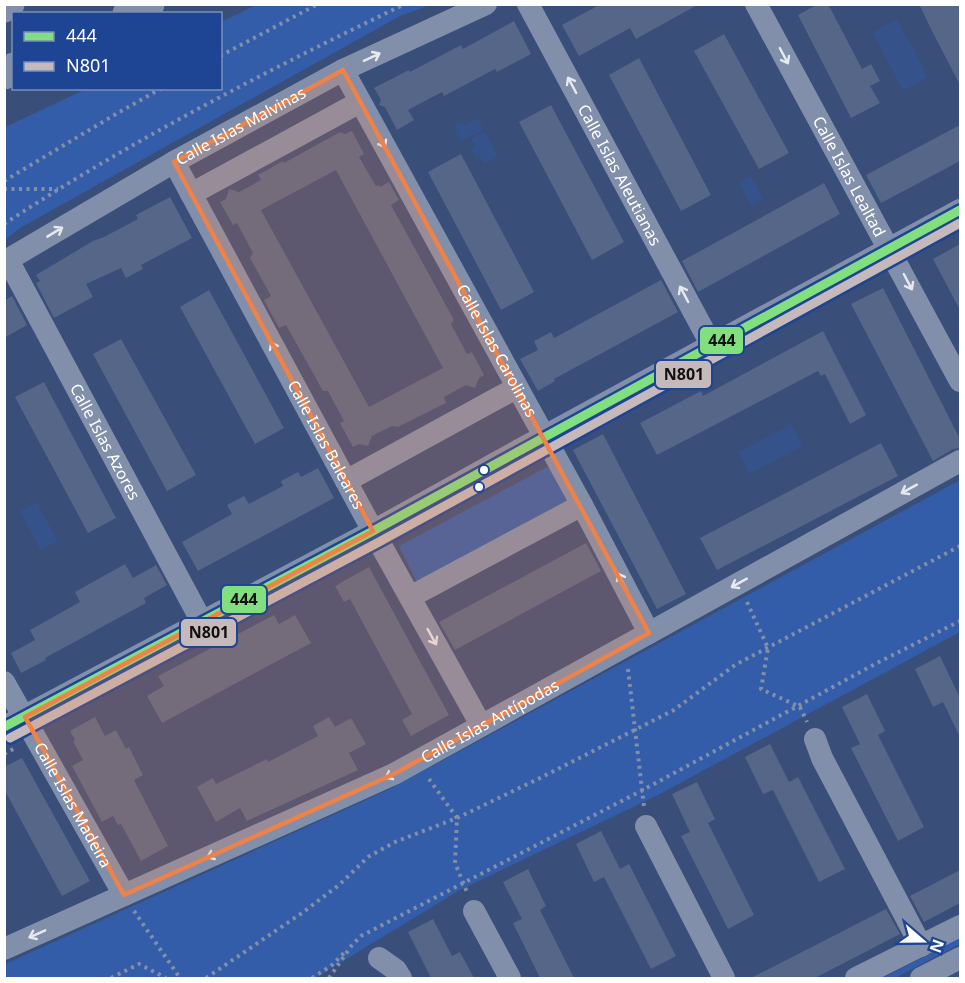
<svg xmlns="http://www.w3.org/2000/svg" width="965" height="983" viewBox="0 0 965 983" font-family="'Noto Sans',sans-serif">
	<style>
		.green { fill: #335ca9 }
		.water { fill: #36528a }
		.building { fill: #568; fill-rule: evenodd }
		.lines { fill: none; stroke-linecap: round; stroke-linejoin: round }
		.path { stroke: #818fab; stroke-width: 4; stroke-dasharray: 3 4.5; stroke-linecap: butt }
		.minor { stroke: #818fab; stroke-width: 22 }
		.highway { stroke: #818fab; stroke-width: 33 }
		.bus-1-casing { stroke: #1e4594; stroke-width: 14 }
		.bus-2-casing { stroke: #1e4594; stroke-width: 14 }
		.bus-1 { stroke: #82df7f; stroke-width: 9 }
		.bus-2 { stroke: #c5b9bc; stroke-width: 9 }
		.oneway { stroke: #e6e9ee }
		.marked { fill: #ee8249; fill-opacity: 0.2; stroke: #ee8249; stroke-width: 4.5; stroke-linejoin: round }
		.bus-dot { fill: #fff; stroke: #1e4594; stroke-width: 2 }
		.labels { text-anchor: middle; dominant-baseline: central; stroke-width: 5; stroke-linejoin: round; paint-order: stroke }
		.street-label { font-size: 16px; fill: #fff; stroke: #1e4594 }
		.line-badge { stroke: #1e4594; stroke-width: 2 }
		.pale-badge-label { font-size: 16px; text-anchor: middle; font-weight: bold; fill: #111 }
	</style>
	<rect width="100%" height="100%" fill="#394e79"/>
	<path class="green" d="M256,5H430L400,16L20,228L5,240V127L86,89L220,88L221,22Z
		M549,466L569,503L418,584L399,546Z
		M960,480V632L660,794L460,890L315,978H5V964L390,789Z
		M960,938V944L895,978H883Z"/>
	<path class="water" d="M897,19L928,77L903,91L872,32Z
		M477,118L484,130L461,142L454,128L458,122L465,125Z
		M485,131L498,156L484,164L479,155L475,157L471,149L475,147L471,139Z
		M751,176L764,199L751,206L739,183Z
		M792,424L803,446L749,474L738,452Z
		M37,502L58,541L40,550L20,511Z"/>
	<path class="building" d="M601,4H699L636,39L630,28L579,56L562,25Z
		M818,4H828L862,69L871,64L880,81L870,86L880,103L851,118L798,15Z
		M919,4H960V85L932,31Z
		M514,21L531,54L497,72L495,69L444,96L442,92L408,110L414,120L397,130L385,107L379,105L381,100L374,88L409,70L410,72L461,45L463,49Z
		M724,34L789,153L759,169L694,51Z
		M639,58L711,195L681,211L609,75Z
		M551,105L624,242L592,260L519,122Z
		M960,125V161L881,203L866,175Z
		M352,131L364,154L359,157L376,186L379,185L380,187L389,182L399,200L391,205L454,320L451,324L467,354L472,352L484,375L479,378L475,388L466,385L444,397L446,403L398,427L392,426L372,436L368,446L359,444L353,447L340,423L344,421L328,391H323L286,325L279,328L264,300L271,296L250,258L253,253L237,223L233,225L220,202L226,199L229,189L239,192L261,180L258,175L283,161L284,163L340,132L345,134ZM336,170L443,368L369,407L261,210Z
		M461,154L534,292L501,310L428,172Z
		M824,183L840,214L698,292L682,261Z
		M170,197L192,238L141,265L143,269L126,278L121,268L86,284L93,297L54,318L36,283L40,281L36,275L93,241L104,237L138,219L136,215Z
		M960,244V310L933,259Z
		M661,280L678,312L554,379L555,381L538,391L520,359L538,350L534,341L551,332L554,338Z
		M883,288L960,439V448L953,449L933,461L851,304Z
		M209,290L284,428L255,444L180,307Z
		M12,296L27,325L4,338V301Z
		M823,331L866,415L850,424L825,374L821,376L818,371L657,455L640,423L701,391L703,396Z
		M121,339L196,475L167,491L93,354Z
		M44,382L116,518L88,533L15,397Z
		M603,434L686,594L657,609L573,450Z
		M881,443L898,476L717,570L700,538Z
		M318,468L334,498L198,571L182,542L232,514L227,505L244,496L249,504L283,486L281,481L298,472L301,477Z
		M586,543L601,571L455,650L439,622Z
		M125,564L133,578L156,565L167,585L144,598L146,603L45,658L46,660L21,673L11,653L35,640L30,630L80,602L75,592Z
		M369,567L449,715L411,736L402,720L412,714L350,599L344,602L335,586Z
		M274,615L279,624L295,615L311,643L162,723L147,696L164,686L158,676Z
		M940,656L960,698V737L943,702L933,707L915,669Z
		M867,694L885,731L878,735L924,827L898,841L851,748L860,744L842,707Z
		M95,717L105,736L116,730L126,749L129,747L143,775L134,780L168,846L141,861L121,824L118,825L113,816L102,822L72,766L83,760L73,741L75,740L70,731Z
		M329,717L335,727L351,718L366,744L349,753L358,770L247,821L240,808L216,822L197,787L213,778L216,784L267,759L268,762L318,736L313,726Z
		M770,744L789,782L798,777L845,869L819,882L773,790L763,794L745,757Z
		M22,758L90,881L62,896L4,789V767Z
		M697,782L715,819L708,823L754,915L728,929L681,836L690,832L672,794Z
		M601,831L620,869L629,864L676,956L651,969L604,877L594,882L576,844Z
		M528,869L546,906L540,910L574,978H540L513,923L522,919L503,882Z
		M960,870V903L924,922L910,896Z
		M886,909L900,934L815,978H751Z
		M433,919L452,956L460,952L474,978H431L408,932Z"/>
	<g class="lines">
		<path class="path" d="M220,56L318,4
			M4,181L116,114L162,88
			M4,189H58
			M4,224C132,140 268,70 405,4
			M747,602L768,648L761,689L800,707L807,722
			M628,669L644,807
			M4,754L17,747
			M429,779L457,818L455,863L467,892
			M134,911L180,978
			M111,978L139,964L166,978
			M206,978L302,913L339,885L368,857L395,842L457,818L538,779L674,710L735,665L960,546
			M312,978L331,966L344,953
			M329,978L352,945L361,936L641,791L877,663L960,621"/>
		<g class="minor">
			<path id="s1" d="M528,4L712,346"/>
			<path id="s2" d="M756,4L960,381"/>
			<path id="s3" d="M343,70L582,505L649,633"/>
			<path id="s4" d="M174,162L373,531L481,725"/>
			<path d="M191,194L360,102"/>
			<path id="s5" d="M8,260L202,622"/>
			<path id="s6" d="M4,262L174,162L343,70L486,4"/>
			<path d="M346,481L516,388"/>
			<path d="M410,597L582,505"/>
			<path id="s7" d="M4,682L124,895"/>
			<path d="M4,727L373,531L528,445L960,210"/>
			<path d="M815,739L822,758L921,946"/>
			<path d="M646,826L724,978"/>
			<path d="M474,911L510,978"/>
			<path id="s8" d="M4,949L394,774L960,461"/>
			<path d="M379,958L396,970L401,978"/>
			<path d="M856,978L960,926"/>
			<path d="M921,978L960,958"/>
		</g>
		<path class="highway" d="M4,6L8,4
			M129,14L148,4
			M4,73L14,69"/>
		<g class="bus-1-casing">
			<path id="bus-1" d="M4,727L373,531L960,210"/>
		</g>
		<g class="bus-2-casing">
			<path id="bus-2" d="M10,738L379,542L960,223"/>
		</g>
		<use href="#bus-1" class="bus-1"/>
		<use href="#bus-2" class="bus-2"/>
	</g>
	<defs><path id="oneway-shaft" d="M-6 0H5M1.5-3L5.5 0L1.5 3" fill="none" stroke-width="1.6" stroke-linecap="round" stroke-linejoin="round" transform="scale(1.5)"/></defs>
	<g class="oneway">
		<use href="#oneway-shaft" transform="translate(784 56) rotate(62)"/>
		<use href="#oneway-shaft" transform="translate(372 57) rotate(-25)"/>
		<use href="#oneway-shaft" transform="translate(572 85) rotate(-118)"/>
		<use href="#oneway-shaft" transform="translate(381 140) rotate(61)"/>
		<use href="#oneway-shaft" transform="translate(55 232) rotate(-31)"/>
		<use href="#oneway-shaft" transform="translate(908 282) rotate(62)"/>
		<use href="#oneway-shaft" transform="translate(684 294) rotate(-118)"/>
		<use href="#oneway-shaft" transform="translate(275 350) rotate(-118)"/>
		<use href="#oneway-shaft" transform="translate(909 489) rotate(151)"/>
		<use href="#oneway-shaft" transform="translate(622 581) rotate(-118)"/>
		<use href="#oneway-shaft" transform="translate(739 583) rotate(151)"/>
		<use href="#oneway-shaft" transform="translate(432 637) rotate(61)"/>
		<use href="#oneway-shaft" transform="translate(393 774) rotate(153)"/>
		<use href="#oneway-shaft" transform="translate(215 854) rotate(156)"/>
		<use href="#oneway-shaft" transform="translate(37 934) rotate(156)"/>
	</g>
	<path class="marked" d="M343,70L649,633L394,774L124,895L25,717L373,531L174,162Z"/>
	<g class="bus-dot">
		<circle cx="484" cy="470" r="5"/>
		<circle cx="479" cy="487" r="5"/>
	</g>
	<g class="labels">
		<g class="street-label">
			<text stroke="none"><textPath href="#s6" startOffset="273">Calle Islas Malvinas</textPath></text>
			<text stroke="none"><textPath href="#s1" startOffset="194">Calle Islas Aleutianas</textPath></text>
			<text stroke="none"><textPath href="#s2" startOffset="196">Calle Islas Lealtad</textPath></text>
			<text stroke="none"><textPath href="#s3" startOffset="320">Calle Islas Carolinas</textPath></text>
			<text stroke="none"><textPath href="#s5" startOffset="206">Calle Islas Azores</textPath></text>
			<text stroke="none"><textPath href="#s4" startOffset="321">Calle Islas Baleares</textPath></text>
			<text stroke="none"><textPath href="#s8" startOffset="537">Calle Islas Antípodas</textPath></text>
			<text stroke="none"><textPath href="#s7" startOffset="141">Calle Islas Madeira</textPath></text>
		</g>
	</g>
	<g class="line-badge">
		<rect x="699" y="326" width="45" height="29" rx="6" fill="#82df7f"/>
		<rect x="655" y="360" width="57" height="29" rx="6" fill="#c5b9bc"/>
		<rect x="221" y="585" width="46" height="29" rx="6" fill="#82df7f"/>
		<rect x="180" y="618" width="57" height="29" rx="6" fill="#c5b9bc"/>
	</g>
	<g class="pale-badge-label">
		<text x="722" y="346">444</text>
		<text x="684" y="380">N801</text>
		<text x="244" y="605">444</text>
		<text x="209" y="638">N801</text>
	</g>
	<rect width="965" height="983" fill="none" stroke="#ffffff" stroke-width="12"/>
	<rect x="12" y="12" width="210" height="78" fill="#1e4594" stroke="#788fbf" stroke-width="1.5"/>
	<rect x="24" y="32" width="30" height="9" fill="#82df7f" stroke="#788fbf" stroke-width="1.5"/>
	<text x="66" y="42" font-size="18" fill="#ffffff">444</text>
	<rect x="24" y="62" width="30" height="9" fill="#c5b9bc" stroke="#788fbf" stroke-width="1.5"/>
	<text x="66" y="72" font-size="18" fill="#ffffff">N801</text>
	<g transform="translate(923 941) rotate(110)" stroke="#1e4594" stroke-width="4.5" paint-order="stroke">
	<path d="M0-4.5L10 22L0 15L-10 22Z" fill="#ffffff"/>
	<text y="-9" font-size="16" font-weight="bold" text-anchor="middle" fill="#ffffff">N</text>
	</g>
</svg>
